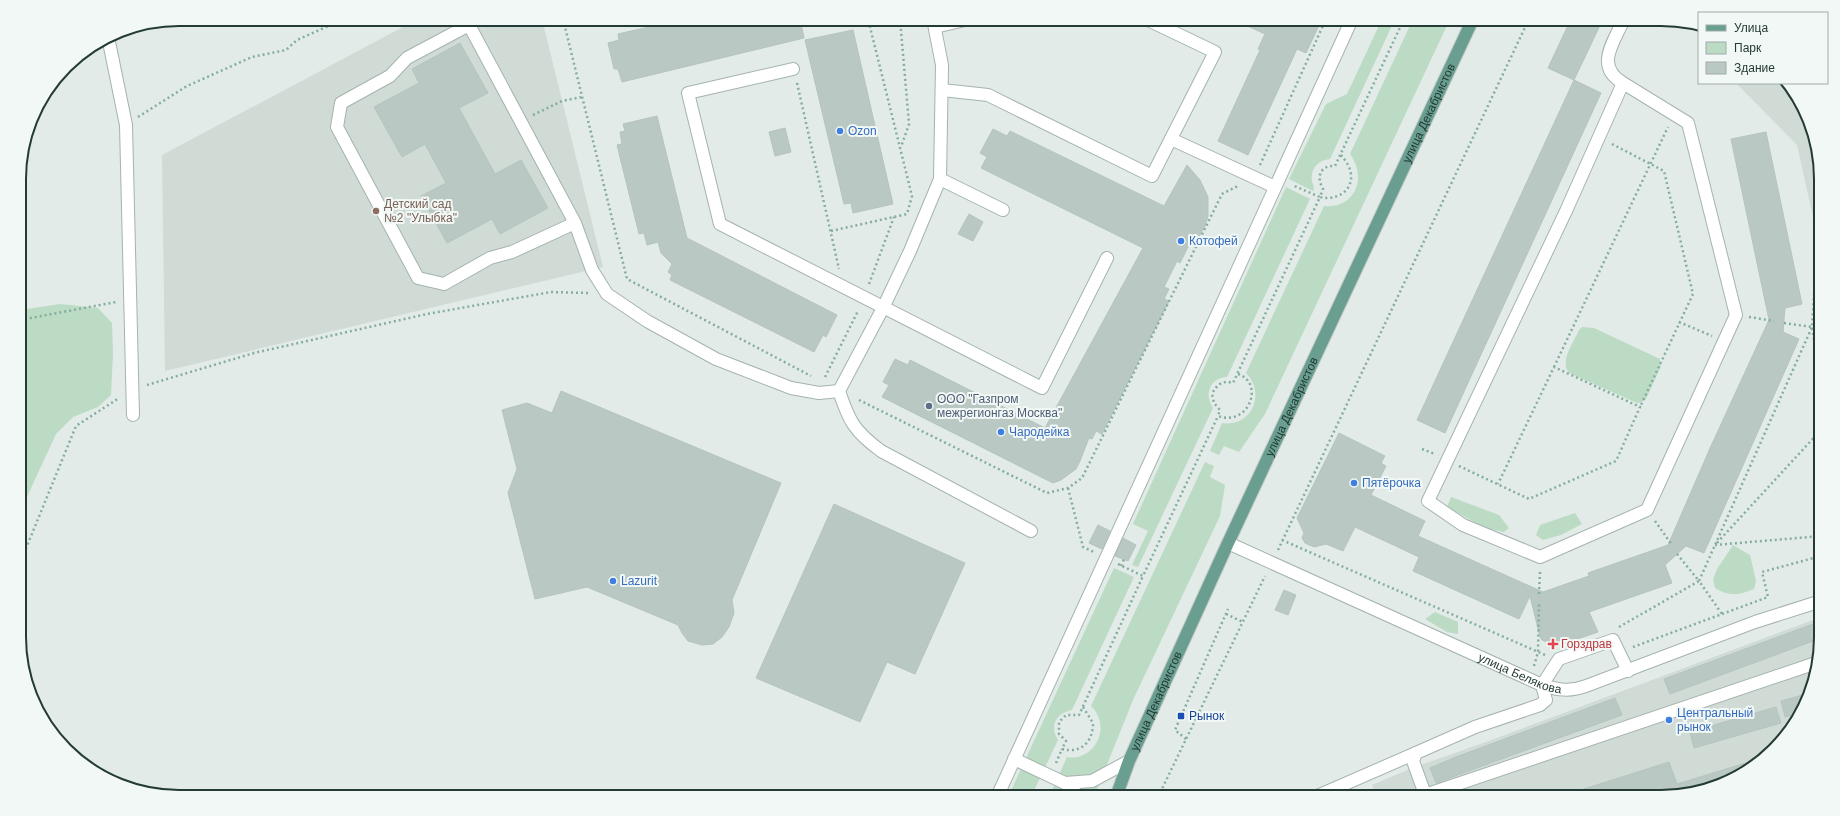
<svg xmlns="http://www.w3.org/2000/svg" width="1840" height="816" viewBox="0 0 1840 816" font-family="Arial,sans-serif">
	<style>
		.built { fill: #d0dbd6 }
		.green { fill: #bcdbc4 }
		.building { fill: #bac8c3; stroke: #b4c4be }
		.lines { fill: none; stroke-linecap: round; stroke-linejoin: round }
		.minor-casing { stroke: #a5b3ae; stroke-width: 14 }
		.major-casing { stroke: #c1c8c6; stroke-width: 14 }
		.path { stroke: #84ada0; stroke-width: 2.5; stroke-dasharray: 2 3; stroke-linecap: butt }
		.minor { stroke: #fff; stroke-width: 12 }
		.major { stroke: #699e90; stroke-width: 12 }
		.shop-dot { fill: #3f7fe0; stroke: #f2f8f5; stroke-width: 1.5 }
		.education-dot { fill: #8d6e63; stroke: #f2f8f5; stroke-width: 1.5 }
		.service-dot { fill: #5c6f8a; stroke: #f2f8f5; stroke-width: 1.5 }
		.health-dot { fill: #e0444e; stroke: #f2f8f5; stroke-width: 1.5 }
		.transit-dot { fill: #1a4fb4; stroke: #f2f8f5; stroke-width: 1.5 }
		.labels { text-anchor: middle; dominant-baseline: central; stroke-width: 4; stroke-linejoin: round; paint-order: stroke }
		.street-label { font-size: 12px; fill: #233b34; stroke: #f2f8f5 }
		.shop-label { font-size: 12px; fill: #366cbe; stroke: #f2f8f5; text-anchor: start }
		.education-label { font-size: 12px; fill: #785e54; stroke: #f2f8f5; text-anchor: start }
		.service-label { font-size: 12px; fill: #4e5e75; stroke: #f2f8f5; text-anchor: start }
		.health-label { font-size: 12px; fill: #be3a42; stroke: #f2f8f5; text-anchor: start }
		.transit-label { font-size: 12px; fill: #164399; stroke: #f2f8f5; text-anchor: start }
		.rim { fill: none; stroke: #233b34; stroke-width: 2 }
	</style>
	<rect width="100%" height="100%" fill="#e2ebe7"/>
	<path class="built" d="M418,19H542L603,267L165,371L162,155Z
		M1736,83H1789L1809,118L1820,158V249L1797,145Z
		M1821,617V637L1809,699L1781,742L1750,770L1713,788L1671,797H1374L1376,796L1372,785L1412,768L1486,742Z"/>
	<path class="green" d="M1382,19H1395L1330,159C1318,160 1310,169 1312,181C1313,186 1315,186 1313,191L1289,179L1326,104L1347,94Z
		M1413,19H1450L1265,414L1239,452L1224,446L1219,455L1210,451L1222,423C1252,428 1266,393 1246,373L1324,206C1356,209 1367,177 1350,154Z
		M1286,187L1310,199L1227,377C1209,378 1204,395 1213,408L1138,567L1132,565L1148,531L1133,524Z
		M60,304L98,308L112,323L113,354L111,395L98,407L73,417L56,434L20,512V310Z
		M1582,327L1594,328L1660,359L1661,366L1646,399L1642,402L1637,403L1569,373C1559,361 1574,342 1579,330Z
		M1205,462L1214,466L1210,477L1225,485L1220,516L1133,700L1094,797H1049L1067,757C1087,761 1104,741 1100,722C1099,716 1095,710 1091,706Z
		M1451,497L1499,515L1509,528L1504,532L1485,528L1447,507Z
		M1575,513L1582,524L1561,535L1543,540L1536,535L1540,525Z
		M1733,545L1750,555L1756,581L1754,589C1740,595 1729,597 1715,588L1713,579L1717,569Z
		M1114,568L1134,577L1072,710C1056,713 1049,726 1058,740L1031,797H1008Z
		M1435,612L1458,622V634L1447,632L1425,619Z"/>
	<path class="building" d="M684,19H800L804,38L622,82L618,69H614L608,43L619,40L618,34Z
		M1232,19H1322L1306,53L1297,49L1248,155L1218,141L1260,50L1258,49L1265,34Z
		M1571,19H1603L1574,80L1548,68Z
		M853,30L893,204L853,213L851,203L844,204L805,40Z
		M460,43L488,93L459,108L495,174L521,160L548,208L500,234L492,219L447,243L421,196L446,183L425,144L402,157L374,107L419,83L412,69Z
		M1574,80L1601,93L1445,433L1417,420Z
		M657,116L687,238L837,315L826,337L823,335L814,352L670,280L672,275L668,272L672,264L661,253L658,242L647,245L644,233L639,234L617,145L622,144L620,132L625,131L623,124Z
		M785,128L791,152L775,156L769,132Z
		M993,129L1007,136L1010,131L1164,206L1187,165L1200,180L1208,197V216L1205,226L1197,240L1188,247L1180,263L1177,261L1164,287L1169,289L1164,299L1169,301L1102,434L1096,431L1092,439L1089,438L1080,461L1076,469L1061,480L1053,483L882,397L889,385L883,382L895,359L908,365L910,360L1045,428L1143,248L981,168L987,157L980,153Z
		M1766,132L1802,304L1785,308L1783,332L1799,339L1704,553L1686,546L1665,565L1672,583L1589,612L1598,632L1557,646L1542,640L1540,637L1530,596L1519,619L1413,571L1419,557L1355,527L1343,551L1326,544L1314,547L1305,543L1302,538L1304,533L1297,518L1339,433L1385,456L1381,463L1386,466L1371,495L1425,521L1418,536L1543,592L1589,576L1588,573L1668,545L1711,446L1769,320L1731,139Z
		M969,214L983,222L973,241L958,234Z
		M561,391L781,483L732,600L734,613L729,627L722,637L713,644L702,645L688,641L682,633L678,625L587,587L535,599L508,493L517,469L502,410L527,403L552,413Z
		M834,504L965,563L915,674L887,662L860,722L756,678Z
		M1098,525L1110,531L1102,549L1089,543Z
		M1123,538L1136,545L1128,561L1115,556Z
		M1284,590L1296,595L1288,615L1275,610Z
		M1821,621V638L1670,694L1664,679Z
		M1810,693L1809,699L1800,713L1785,717L1781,701Z
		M1615,698L1622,715L1436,783L1430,768L1456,757Z
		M1776,707L1781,723L1694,748L1690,732Z
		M1669,762L1677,784L1749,762L1751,769L1713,788L1671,797H1569L1568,794Z"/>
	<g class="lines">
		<g class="minor-casing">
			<g id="minor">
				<path d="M933,19L942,65L940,179L910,251L883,308L839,391C849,421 854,431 881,451L1031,531"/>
				<path d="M935,27L969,19"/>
				<path d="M108,37L126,125L133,415"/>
				<path d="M793,69L688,93L720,224L1042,388L1107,258"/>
				<path d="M1623,83L1566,211L1428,501L1463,525L1540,557L1647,510L1736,315L1688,123L1623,83C1594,66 1614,42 1624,19"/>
				<path d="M942,90L988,95L1152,176L1215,52L1146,19"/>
				<path d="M1171,139L1275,187"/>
				<path d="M940,179L1003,210"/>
				<path d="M575,223L512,252L490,258L444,284L418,278L337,127L341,103L390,76L407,58L469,25L575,223L592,270L607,294L647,321L716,359L791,388L819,393L839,391"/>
				<path id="s1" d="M1228,543L1542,685C1558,690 1570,692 1586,686L1755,622L1821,601"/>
				<path d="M1014,759L1065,783L1080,797"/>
				<path d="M1065,783L1092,781L1129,761"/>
				<path d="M1425,795L1816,663"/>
				<path d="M997,797L1352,19"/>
				<path d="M1315,797L1416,753"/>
				<path d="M1426,797L1413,761L1416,753L1475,727L1540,705L1546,700L1542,685L1559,659L1613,640L1628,671"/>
			</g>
		</g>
		<g class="major-casing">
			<g id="major">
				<path id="s2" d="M1116,797L1129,761L1228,543L1473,19"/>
			</g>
		</g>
		<path class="path" d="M563,19L627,279L811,376
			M900,19L909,124L901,147
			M564,23L578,19
			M797,83L839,269
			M533,115L562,101L582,97
			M138,117L187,86L252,57L286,50L297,40L344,19
			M1612,144L1664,171L1693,294L1640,407
			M1341,155C1345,160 1350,166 1351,174C1353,192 1335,201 1320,197L1323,189C1316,177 1320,165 1335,166L1404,19
			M1260,165L1326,19
			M831,231L907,214L912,196L868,19
			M869,284L894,217
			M1749,317L1774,321
			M20,320L116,302
			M1679,322L1712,336
			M1784,323L1812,327L1815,280H1820
			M1812,328L1820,374
			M1812,328L1820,335
			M1554,367L1668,127
			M1238,374C1265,383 1249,427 1218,416L1220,410L1214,403L1212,394C1217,384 1223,380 1233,383L1320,197L1292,185
			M825,377L858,311
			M147,385L254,353L427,314L551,292L589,293
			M859,400L1047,493L1068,488L1082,478L1222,194L1238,186
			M1820,431L1715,545L1821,536
			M1422,449L1435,454
			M1459,466L1529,499L1616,461L1640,407L1554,367L1498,484
			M1068,488L1083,547L1094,552
			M1655,521L1672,545
			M1282,540L1545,655
			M1278,550L1529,19
			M1677,554L1699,581L1812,327
			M20,563L76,426L119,398
			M1118,564L1143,576L1218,416
			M1121,566L1124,559
			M1539,594L1540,572
			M1226,614L1243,622
			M1619,627L1699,581L1722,614
			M1633,647L1768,597L1762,572L1821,556
			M1534,666L1538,652L1539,603
			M1083,707L1093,723C1093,742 1081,754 1062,749L1066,741L1059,734V722L1066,715H1079L1143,576
			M1186,739L1175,730L1228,609
			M1056,763L1062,749
			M1040,797L1044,789
			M1158,797L1265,576"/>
		<use href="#minor" class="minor"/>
		<use href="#major" class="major"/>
	</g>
	<g class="shop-dot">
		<circle cx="840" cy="131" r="4"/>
		<circle cx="1181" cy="241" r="4"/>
		<circle cx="1001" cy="432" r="4"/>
		<circle cx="1354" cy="483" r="4"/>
		<circle cx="613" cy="581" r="4"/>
		<circle cx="1669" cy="720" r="4"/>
	</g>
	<circle class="education-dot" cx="376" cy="211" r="4"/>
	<circle class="service-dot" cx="929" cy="406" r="4"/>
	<path class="health-dot" d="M1551 638h4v4h4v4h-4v4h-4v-4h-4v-4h4z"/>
	<rect class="transit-dot" x="1177" y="712" width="8" height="8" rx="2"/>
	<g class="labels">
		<g class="street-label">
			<text stroke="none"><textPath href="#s2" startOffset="752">улица Декабристов</textPath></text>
			<text stroke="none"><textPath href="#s2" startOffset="428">улица Декабристов</textPath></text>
			<text stroke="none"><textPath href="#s1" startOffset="320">улица Белякова</textPath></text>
			<text stroke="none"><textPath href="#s2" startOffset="104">улица Декабристов</textPath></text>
		</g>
		<g class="shop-label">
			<text x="848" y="131">Ozon</text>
			<text x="1189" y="241">Котофей</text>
			<text x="1009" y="432">Чародейка</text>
			<text x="1362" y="483">Пятёрочка</text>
			<text x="621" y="581">Lazurit</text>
			<text x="1677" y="713">Центральный<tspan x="1677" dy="14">рынок</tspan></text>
		</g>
		<g class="education-label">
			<text x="384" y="204">Детский сад<tspan x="384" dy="14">№2 "Улыбка"</tspan></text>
		</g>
		<g class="service-label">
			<text x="937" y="399">ООО "Газпром<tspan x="937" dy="14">межрегионгаз Москва"</tspan></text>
		</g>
		<g class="health-label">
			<text x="1561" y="644">Горздрав</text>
		</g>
		<g class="transit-label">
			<text x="1189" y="716">Рынок</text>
		</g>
	</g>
	<path d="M0 0H1840V816H0ZM179 26H1661A153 153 0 0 1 1814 179V637A153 153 0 0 1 1661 790H179A153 153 0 0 1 26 637V179A153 153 0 0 1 179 26Z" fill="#f2f8f5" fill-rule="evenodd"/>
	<path class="rim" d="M179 26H1661A153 153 0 0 1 1814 179V637A153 153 0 0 1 1661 790H179A153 153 0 0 1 26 637V179A153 153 0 0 1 179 26Z"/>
	<rect x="1698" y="12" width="130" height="72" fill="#f2f8f5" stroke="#9faca8"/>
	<rect x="1706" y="25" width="20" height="6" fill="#699e90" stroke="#9faca8"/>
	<text x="1734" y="32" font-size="12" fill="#233b34">Улица</text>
	<rect x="1706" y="42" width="20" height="12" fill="#bcdbc4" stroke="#9faca8"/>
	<text x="1734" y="52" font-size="12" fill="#233b34">Парк</text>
	<rect x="1706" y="62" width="20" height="12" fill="#bac8c3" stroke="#9faca8"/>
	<text x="1734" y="72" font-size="12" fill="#233b34">Здание</text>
</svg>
